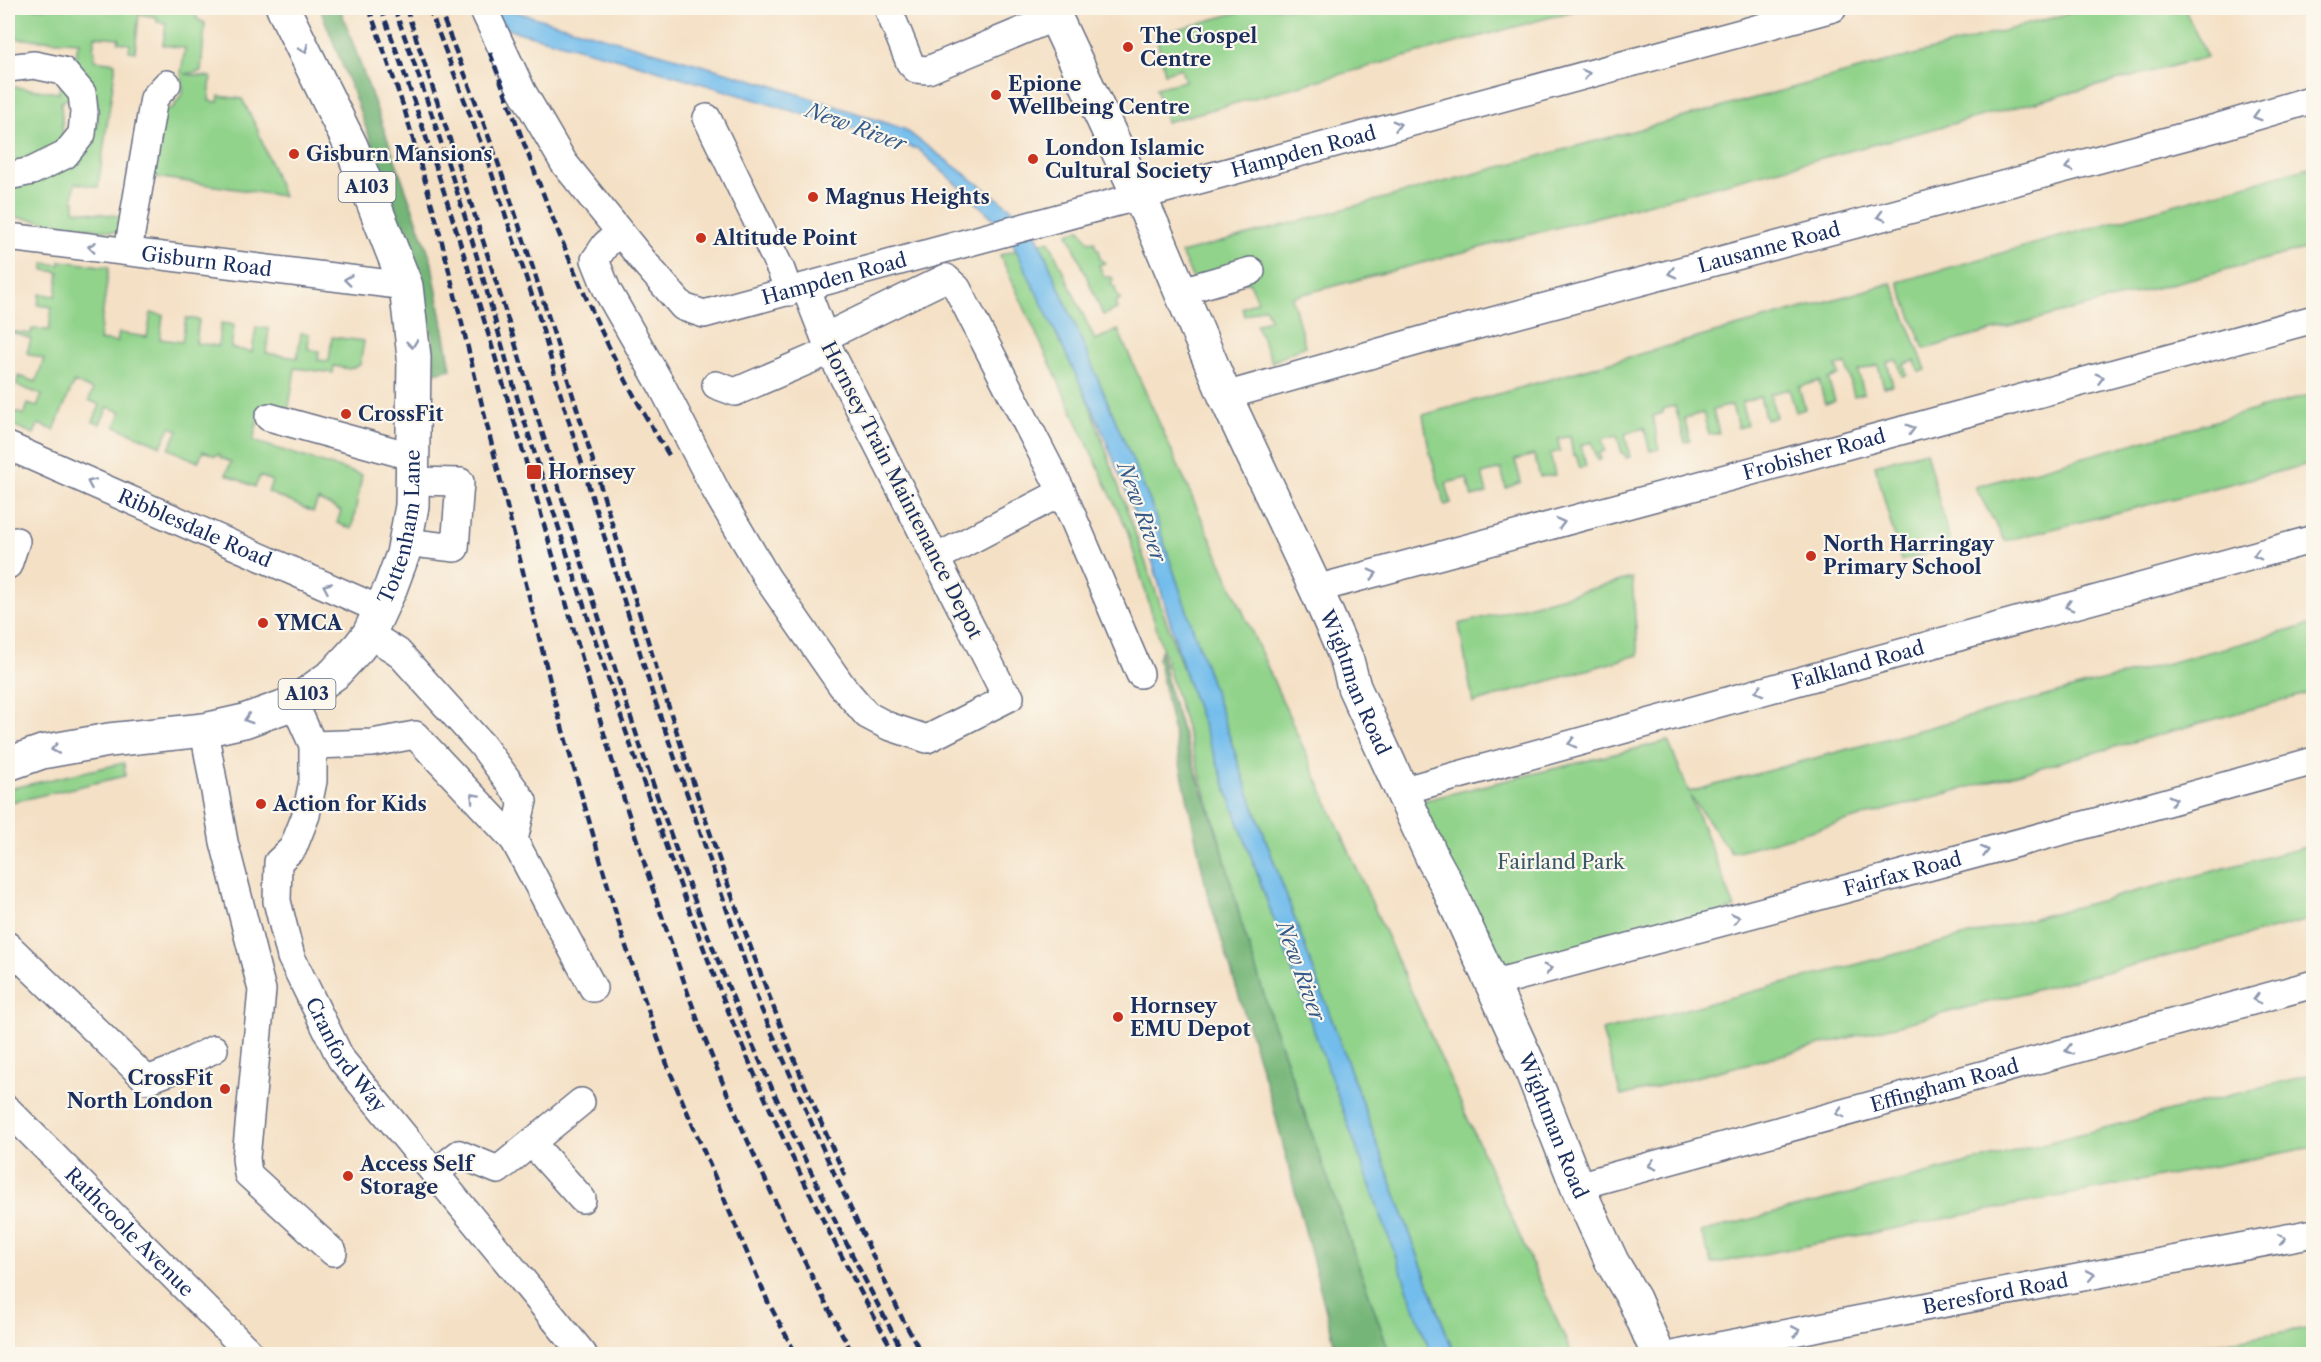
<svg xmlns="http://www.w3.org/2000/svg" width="2321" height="1362" viewBox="0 0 2321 1362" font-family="'Libre Caslon Text',serif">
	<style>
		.green { fill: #91d38b; stroke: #568174; stroke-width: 1.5 }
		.forest { fill: #74b577; stroke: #48726a; stroke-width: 1.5 }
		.water { fill: #73bdec; stroke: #4776a5; stroke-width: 1.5 }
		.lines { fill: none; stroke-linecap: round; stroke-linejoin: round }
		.minor-casing { stroke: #676d82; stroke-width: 30 }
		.major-casing { stroke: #676d82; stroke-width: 36 }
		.minor { stroke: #fff; stroke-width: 27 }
		.major { stroke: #fff; stroke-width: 33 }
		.rail { stroke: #1b2f5e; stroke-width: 4.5; stroke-dasharray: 9 4.5; stroke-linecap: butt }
		.oneway { stroke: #8d97ae }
		.poi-dot { fill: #c8321e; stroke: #fbf7ec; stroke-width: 2 }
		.labels { text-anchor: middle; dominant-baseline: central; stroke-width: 4.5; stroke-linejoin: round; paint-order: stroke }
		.shield { fill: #fbf7ec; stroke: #5e6b89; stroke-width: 1.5 }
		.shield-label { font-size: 18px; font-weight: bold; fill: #1b2f5e }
		.poi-label { font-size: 20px; font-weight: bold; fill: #1b2f5e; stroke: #fbf7ec; text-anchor: start }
		.street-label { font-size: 20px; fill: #1b2f5e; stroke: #fbf7ec }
		.park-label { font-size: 20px; fill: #385869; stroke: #fbf7ec }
		.water-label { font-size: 21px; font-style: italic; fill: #355a89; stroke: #fbf7ec }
	</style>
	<rect width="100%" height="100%" fill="#fbf7ec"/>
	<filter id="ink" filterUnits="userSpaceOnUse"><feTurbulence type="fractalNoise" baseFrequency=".0167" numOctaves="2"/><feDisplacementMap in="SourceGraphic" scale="12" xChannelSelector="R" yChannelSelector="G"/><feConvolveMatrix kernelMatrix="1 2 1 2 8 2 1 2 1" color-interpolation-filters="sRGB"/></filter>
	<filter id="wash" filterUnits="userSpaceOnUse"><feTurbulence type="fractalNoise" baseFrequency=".008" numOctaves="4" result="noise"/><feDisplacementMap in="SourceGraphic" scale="24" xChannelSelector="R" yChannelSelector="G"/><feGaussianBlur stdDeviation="1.35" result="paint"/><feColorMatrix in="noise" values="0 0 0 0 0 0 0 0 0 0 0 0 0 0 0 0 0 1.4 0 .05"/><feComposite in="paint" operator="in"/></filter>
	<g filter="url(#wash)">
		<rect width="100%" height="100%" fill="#f4e0c5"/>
		<path class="green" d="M8,8H195L197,19L205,23L201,71L185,74L211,77L209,101L218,102L219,96L242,99L256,126L283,196L149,176L160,109L173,108L183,92L181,73L185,48L163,45L166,23L157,22V17L139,14L135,52L129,51L130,44L118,42L119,38L95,36L93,50L95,51L94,60L115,63V70L98,187L75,183L73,200L75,201L74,210L124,217L122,233L8,216V86L59,93L60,81L78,95L61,102L63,138L82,129L97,127C98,97 100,88 75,67L77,48L80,42L8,38Z
			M1254,8H1584L1166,122L1156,88L1185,81L1181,68L1165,73L1156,35Z
			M2088,8H2184L2207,57L1292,297L1305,346L1272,362L1256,325L1270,319L1265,307L1244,316L1242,308L1258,301L1250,283L1194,281L1181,253Z
			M2313,166L2312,247L1924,349L1898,282Z
			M1080,229L1089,242L1094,241L1096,248L1099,250L1100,259L1105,263L1099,265L1104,277H1112L1113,280L1111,282L1112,286L1115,287L1117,296L1121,299L1115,302L1117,309L1103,315L1068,233Z
			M1049,241L1095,340L1118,330L1572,1354H1454L1244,780L1150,502L1040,243Z
			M1020,249L1091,408L1187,680L1432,1354H1390L1273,1024L1242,925L1222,848L1127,530L1000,255Z
			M60,261L109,267L99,340L117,342L119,333L147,337L151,313L163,315L160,339L182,342L186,318L199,320L196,343L218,346L221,323L234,325L231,348L252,352L256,327L269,329L266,353L297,358L301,333L309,334L308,349L319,351L318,360L329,361L332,337L364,341L360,365L349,369L334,366L333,373L295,368L288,413L261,407L253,441L362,475L352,529L337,523L341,511L318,500L313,512L268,492L272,481L260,476L255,487L226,474L231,462L221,458L219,454L215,456L203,451L198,462L169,449L178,430L170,427L161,446L115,426L121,412L108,407L100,424L93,422L100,405L89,400L93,390L74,382L54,430L38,424L34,434L8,423V409L24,415L28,404L37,407L42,395L16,385L19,376L36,382L44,359L27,353L31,339L8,331L31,334L32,329L49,330L52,307L38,305L40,294L56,296L59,272L44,270V263L60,265Z
			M1892,283L1926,370L1919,372L1915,361L1904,364L1907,375L1902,376L1897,360L1887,362L1893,385L1884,387L1878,365L1858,371L1864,393L1854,396L1846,364L1836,366L1839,375L1828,379L1835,401L1825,404L1819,381L1799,387L1805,409L1796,412L1789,389L1770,394L1776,417L1766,420L1760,397L1742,402L1747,425L1738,428L1732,405L1713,410L1719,433L1709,435L1703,413L1684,418L1690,441L1685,442L1675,406L1663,409V413L1653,416L1659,449L1650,451L1644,428L1625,434L1630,457L1626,458L1624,453H1622L1617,435L1602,439L1605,451L1599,453L1601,459L1597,460L1592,442L1581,445L1586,466L1580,468L1576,455L1573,456L1570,436L1558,439L1560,451L1550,454L1555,475L1540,477L1534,455L1515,460L1521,482L1506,488L1501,469L1482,474L1487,493L1472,497L1467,478L1446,483L1451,503L1445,505L1429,449L1423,415Z
			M2313,394V463L2005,541L1975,487Z
			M1926,451L1951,547L1901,561L1875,465Z
			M1632,578L1638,655L1473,703L1459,624Z
			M2313,624V692L1731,853L1690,796L1735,908L1494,979L1421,801L1668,741L1689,792Z
			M124,763L125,776L8,803V789Z
			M2313,845V919L1621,1096L1602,1031Z
			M2313,1074V1147L1712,1264L1701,1232Z
			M2313,1327V1354H2152Z"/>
		<path class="forest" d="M320,8H340L431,259L451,369L435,373C434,318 413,260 395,209C372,141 346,74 320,8Z
			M1161,651L1170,694L1222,848L1242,925L1273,1024L1390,1354H1337L1274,1110L1207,892L1158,658Z"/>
		<path class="water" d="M483,8H502L771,85L904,129L1032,224L1151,504L1244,780L1454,1354H1431L1187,680L1148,546L1099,423L1007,231L918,149L627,61L491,25Z"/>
	</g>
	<g filter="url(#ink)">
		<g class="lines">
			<g class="minor-casing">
				<g id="minor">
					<path id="s1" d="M483,8L522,91L564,163L645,263L683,307L704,314L1833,8"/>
					<path d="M888,8L910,63L916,69L928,70L1055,17"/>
					<path d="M8,68L34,65L63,71L82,93L84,112L82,134L65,155L32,171L8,176"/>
					<path d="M707,118L781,270L789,292"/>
					<path d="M620,233L606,244L595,260L607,290L663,388L717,493L767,578L842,686L867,715L888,726L927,739L1010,697L1003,690L830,351L805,287"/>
					<path id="s2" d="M8,237L406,286"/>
					<path d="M128,251L154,98L167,84"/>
					<path d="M1182,291L1251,271"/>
					<path d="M825,337L946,278L957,288L1062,492L936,558"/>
					<path d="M716,385L735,392L830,351"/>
					<path id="s3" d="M1225,396L1433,337L2216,128L2314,99"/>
					<path d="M269,417L414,457"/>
					<path id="s4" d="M8,446L381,610"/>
					<path d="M1062,492L1140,674"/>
					<path d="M405,542L455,548L460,482L413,481"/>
					<path d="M8,565L16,541"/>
					<path id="s5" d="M1316,589L2314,319"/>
					<path d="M369,634L398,652L482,745L523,801L514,840"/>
					<path id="s6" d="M294,703L313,745V781L306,815L293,848L278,862L277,901L291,957L341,1059L583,1354"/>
					<path d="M204,730L224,842L262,990L246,1158L248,1174L333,1252"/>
					<path d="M313,745L372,743L415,735L514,840L593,988"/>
					<path id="s7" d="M1401,791L2314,539"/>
					<path d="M8,946L147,1080L173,1070L214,1049"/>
					<path id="s8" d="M1491,984L2103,820L2314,761"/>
					<path id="s9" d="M8,1110L251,1354"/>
					<path d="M532,1143L582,1199"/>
					<path d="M435,1173L459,1154L498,1170L581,1102"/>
					<path id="s10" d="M1577,1186L2314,984"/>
					<path id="s11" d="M1677,1354L2314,1233"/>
				</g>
			</g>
			<g class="major-casing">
				<g id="major">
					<path id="s12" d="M1051,8L1153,226L1225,396L1316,589L1347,660L1354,687L1433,859L1445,881L1530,1067L1577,1186L1612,1262L1634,1299L1658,1354"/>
					<path id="s13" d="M8,764L42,752L109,740L204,730L244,721L294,703L334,674L359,647L369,634L390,589L403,554L412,506L414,357L406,286L351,146L283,8"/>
				</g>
			</g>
			<use href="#minor" class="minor"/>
			<use href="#major" class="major"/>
			<path class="rail" d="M369,8L404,108L438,226L557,710L623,938L668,1067L768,1302L796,1354
				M381,8C447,189 502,377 555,563C590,688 626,812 668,934C684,982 700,1030 720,1076C759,1170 804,1265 853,1354
				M394,8C421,80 445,153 468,227C490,299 508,371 531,442C592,631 652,819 725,1003C773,1124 831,1241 895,1354
				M406,8C440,110 475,213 507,317C578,547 643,780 735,1003C785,1123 843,1240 904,1354
				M429,8L487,159L540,320L559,389L652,692L760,1006L827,1158L902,1318L922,1354
				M439,8C463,70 488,131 509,195C619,524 700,864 847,1180
				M490,53C542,190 590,331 669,455"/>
		</g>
		<defs><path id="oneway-chevron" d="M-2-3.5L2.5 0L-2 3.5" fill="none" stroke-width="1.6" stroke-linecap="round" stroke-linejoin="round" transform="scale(1.5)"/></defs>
		<g class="oneway">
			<use href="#oneway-chevron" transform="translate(304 49) rotate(64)"/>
			<use href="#oneway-chevron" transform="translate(1586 74) rotate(-15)"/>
			<use href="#oneway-chevron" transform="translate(2257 116) rotate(164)"/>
			<use href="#oneway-chevron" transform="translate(1397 125) rotate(-15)"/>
			<use href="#oneway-chevron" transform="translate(2069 167) rotate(165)"/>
			<use href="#oneway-chevron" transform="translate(1881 216) rotate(165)"/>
			<use href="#oneway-chevron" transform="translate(92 247) rotate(-173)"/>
			<use href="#oneway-chevron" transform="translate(1672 273) rotate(165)"/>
			<use href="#oneway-chevron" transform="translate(348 280) rotate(-173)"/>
			<use href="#oneway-chevron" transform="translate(412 344) rotate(83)"/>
			<use href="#oneway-chevron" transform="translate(2100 378) rotate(-15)"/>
			<use href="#oneway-chevron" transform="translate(1911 429) rotate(-16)"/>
			<use href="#oneway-chevron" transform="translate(91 483) rotate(-156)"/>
			<use href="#oneway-chevron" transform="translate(1561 523) rotate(-15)"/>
			<use href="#oneway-chevron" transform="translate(2257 555) rotate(165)"/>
			<use href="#oneway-chevron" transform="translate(1373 574) rotate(-15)"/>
			<use href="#oneway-chevron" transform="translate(327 587) rotate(-156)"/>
			<use href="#oneway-chevron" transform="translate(2069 606) rotate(165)"/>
			<use href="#oneway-chevron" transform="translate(1759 691) rotate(165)"/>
			<use href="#oneway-chevron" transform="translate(248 719) rotate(162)"/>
			<use href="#oneway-chevron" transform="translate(1572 743) rotate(165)"/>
			<use href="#oneway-chevron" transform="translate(55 749) rotate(170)"/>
			<use href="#oneway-chevron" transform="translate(474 797) rotate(-133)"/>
			<use href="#oneway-chevron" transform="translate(2173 800) rotate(-15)"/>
			<use href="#oneway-chevron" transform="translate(1985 851) rotate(-15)"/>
			<use href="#oneway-chevron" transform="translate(1736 918) rotate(-15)"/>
			<use href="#oneway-chevron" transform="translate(1548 969) rotate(-15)"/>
			<use href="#oneway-chevron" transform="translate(2257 999) rotate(165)"/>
			<use href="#oneway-chevron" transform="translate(2069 1050) rotate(165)"/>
			<use href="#oneway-chevron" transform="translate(1840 1113) rotate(165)"/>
			<use href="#oneway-chevron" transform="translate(1652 1165) rotate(165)"/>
			<use href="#oneway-chevron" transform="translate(2282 1239) rotate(-10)"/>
			<use href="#oneway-chevron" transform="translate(2091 1275) rotate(-11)"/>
			<use href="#oneway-chevron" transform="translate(1796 1331) rotate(-11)"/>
		</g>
	</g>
	<g class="poi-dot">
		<circle cx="1128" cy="47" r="6"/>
		<circle cx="996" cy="95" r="6"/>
		<circle cx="294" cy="154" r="6"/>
		<circle cx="1033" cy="159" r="6"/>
		<circle cx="813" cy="197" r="6"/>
		<circle cx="701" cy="238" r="6"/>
		<circle cx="346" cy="414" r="6"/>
		<rect x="526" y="464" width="16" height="16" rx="3"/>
		<circle cx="1811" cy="556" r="6"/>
		<circle cx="263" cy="623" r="6"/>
		<circle cx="261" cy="804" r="6"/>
		<circle cx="1118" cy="1017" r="6"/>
		<circle cx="225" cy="1089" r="6"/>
		<circle cx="348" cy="1176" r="6"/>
	</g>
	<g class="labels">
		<g class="shield">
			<rect x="338.5" y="172" width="57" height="30" rx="4.5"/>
			<rect x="278.5" y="679" width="57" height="30" rx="4.5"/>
		</g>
		<g class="shield-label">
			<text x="367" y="187">A103</text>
			<text x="307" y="694">A103</text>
		</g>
		<g class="poi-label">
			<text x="1140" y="36">The Gospel<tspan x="1140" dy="23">Centre</tspan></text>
			<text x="1008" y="84">Epione<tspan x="1008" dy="23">Wellbeing Centre</tspan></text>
			<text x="1045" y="148">London Islamic<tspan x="1045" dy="23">Cultural Society</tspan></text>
			<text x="306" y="154">Gisburn Mansions</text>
			<text x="825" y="197">Magnus Heights</text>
			<text x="713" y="238">Altitude Point</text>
			<text x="358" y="414">CrossFit</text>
			<text x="548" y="472">Hornsey</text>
			<text x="1823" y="544">North Harringay<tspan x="1823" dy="23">Primary School</tspan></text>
			<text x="275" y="623">YMCA</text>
			<text x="273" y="804">Action for Kids</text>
			<text x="1130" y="1006">Hornsey<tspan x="1130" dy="23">EMU Depot</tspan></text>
			<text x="213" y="1078" text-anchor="end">CrossFit<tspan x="213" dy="23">North London</tspan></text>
			<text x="360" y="1164">Access Self<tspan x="360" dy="23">Storage</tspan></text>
		</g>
		<g class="street-label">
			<text stroke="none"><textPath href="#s1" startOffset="1005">Hampden Road</textPath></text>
			<text stroke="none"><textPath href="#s3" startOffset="564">Lausanne Road</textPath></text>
			<text stroke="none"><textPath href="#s2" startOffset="200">Gisburn Road</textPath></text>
			<text stroke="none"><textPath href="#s1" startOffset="519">Hampden Road</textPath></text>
			<text stroke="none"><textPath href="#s5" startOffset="516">Frobisher Road</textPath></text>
			<text transform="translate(902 490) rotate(63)">Hornsey Train Maintenance Depot</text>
			<text stroke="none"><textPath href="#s13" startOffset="510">Tottenham Lane</textPath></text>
			<text stroke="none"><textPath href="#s4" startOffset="204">Ribblesdale Road</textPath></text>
			<text stroke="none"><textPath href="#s7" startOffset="474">Falkland Road</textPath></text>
			<text stroke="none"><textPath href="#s12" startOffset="740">Wightman Road</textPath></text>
			<text stroke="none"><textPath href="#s8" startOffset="426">Fairfax Road</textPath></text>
			<text stroke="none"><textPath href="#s6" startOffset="382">Cranford Way</textPath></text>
			<text stroke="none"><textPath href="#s10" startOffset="381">Effingham Road</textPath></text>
			<text stroke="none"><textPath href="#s12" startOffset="1226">Wightman Road</textPath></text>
			<text stroke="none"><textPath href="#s9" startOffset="172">Rathcoole Avenue</textPath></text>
			<text stroke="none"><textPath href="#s11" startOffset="324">Beresford Road</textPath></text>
		</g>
		<g class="park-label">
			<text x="1561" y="862">Fairland Park</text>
		</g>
		<g class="water-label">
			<text transform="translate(856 127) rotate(20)">New River</text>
			<text transform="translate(1142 512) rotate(70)">New River</text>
			<text transform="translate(1301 971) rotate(70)">New River</text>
		</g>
	</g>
	<rect width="2321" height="1362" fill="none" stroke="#fbf7ec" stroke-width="30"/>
</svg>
